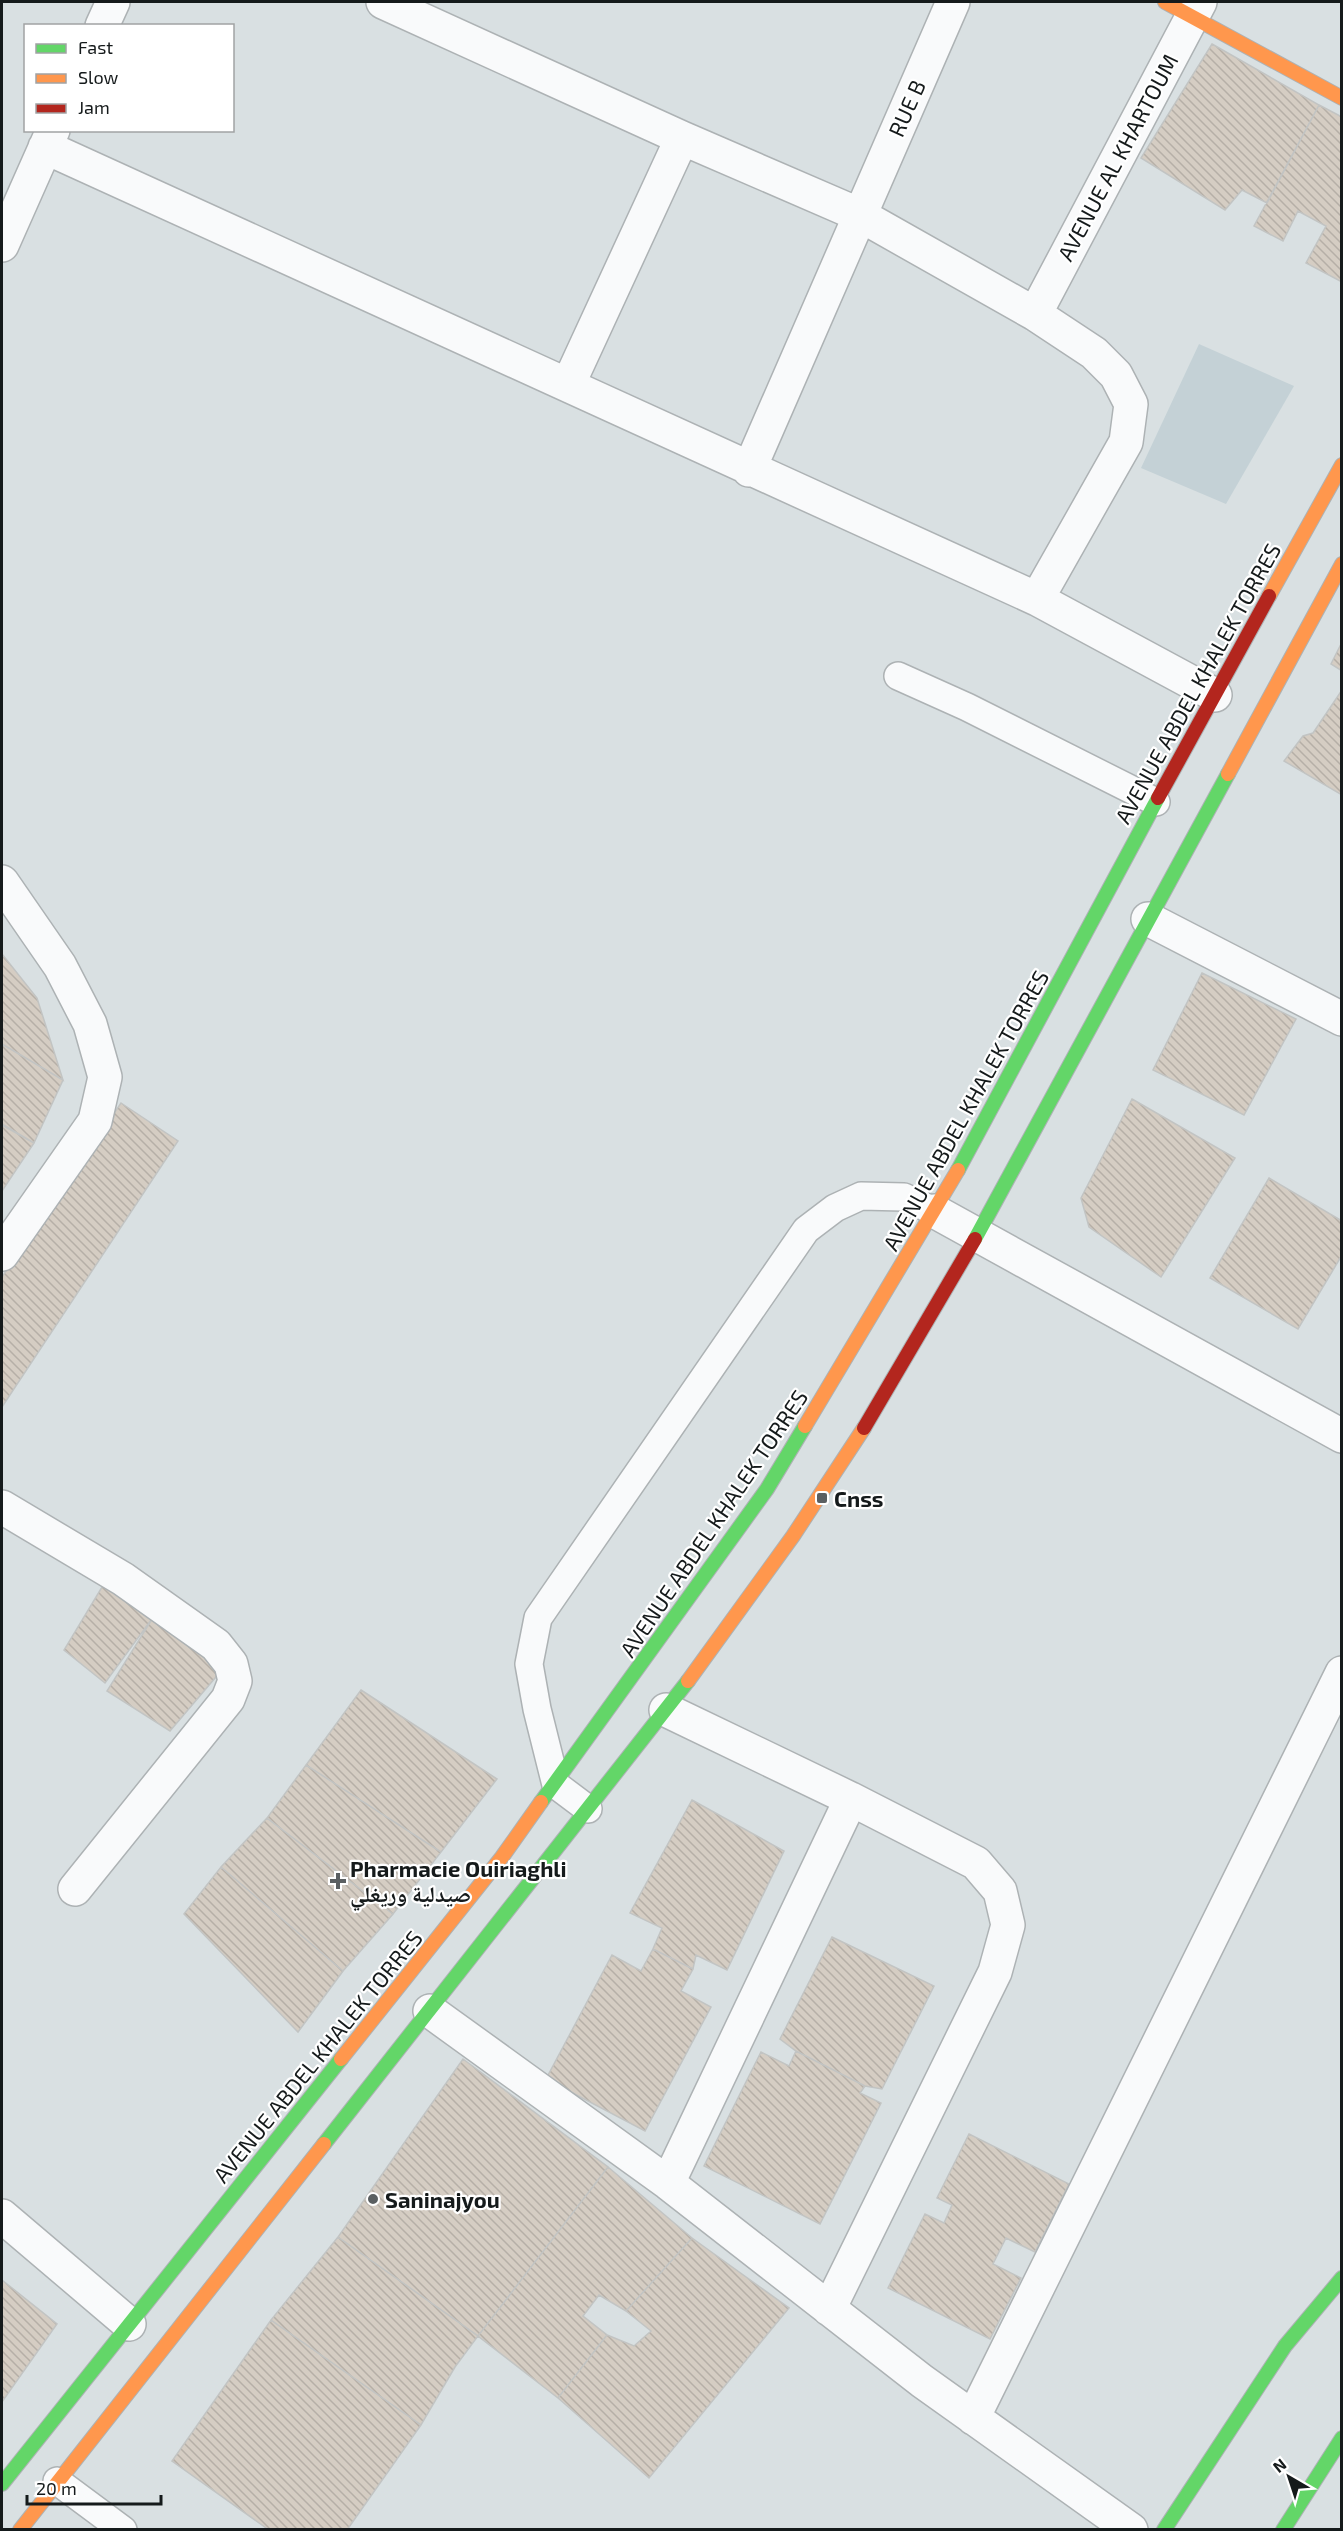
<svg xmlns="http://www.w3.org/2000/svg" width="1343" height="2531" viewBox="0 0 1343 2531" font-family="'Exo 2','Noto Naskh Arabic',sans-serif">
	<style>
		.built { fill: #c4d1d6 }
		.building { fill: url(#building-back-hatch); stroke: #c2c4c3; stroke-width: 1.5 }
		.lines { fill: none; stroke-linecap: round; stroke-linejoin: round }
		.lane-casing { stroke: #adb2b4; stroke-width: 30 }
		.street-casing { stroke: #adb2b4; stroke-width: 36 }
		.fast-casing { stroke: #adb2b4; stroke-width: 16 }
		.slow-casing { stroke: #adb2b4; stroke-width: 16 }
		.jam-casing { stroke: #adb2b4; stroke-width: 16 }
		.lane { stroke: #f9fafb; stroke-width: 27 }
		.street { stroke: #f9fafb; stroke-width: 33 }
		.fast { stroke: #63d668; stroke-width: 14 }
		.slow { stroke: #ff974d; stroke-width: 14 }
		.jam { stroke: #b3261e; stroke-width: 14 }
		.poi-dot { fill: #5a5f61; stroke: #fff; stroke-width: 2 }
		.labels { text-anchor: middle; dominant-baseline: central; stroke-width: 4.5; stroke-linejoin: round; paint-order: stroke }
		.street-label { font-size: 22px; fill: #151a1b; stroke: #fff }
		.poi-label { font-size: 22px; font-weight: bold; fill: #151a1b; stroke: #fff; text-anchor: start }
	</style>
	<defs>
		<pattern id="building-back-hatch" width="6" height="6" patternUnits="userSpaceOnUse" patternTransform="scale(1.5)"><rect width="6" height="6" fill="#d5cdc3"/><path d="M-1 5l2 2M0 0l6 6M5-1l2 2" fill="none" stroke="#b6afa7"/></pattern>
	</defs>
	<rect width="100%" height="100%" fill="#d9e0e2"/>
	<path class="built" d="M1199,344L1294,386L1226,504L1141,468Z"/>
	<path class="building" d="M1212,44L1319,105L1267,203L1242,190L1225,210L1141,158Z
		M1319,105L1342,117V282L1306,263L1326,226L1298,211L1283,241L1254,226Z
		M1342,642V671L1331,664Z
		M1342,690V795L1284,761L1303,736L1313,733Z
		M2,954L37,998L63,1080L2,1044Z
		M1202,973L1296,1019L1244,1115L1153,1070Z
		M2,1044L63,1080L34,1143L2,1124Z
		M1132,1099L1235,1158L1161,1277L1089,1227L1081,1198Z
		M121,1103L178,1141L2,1407V1277Z
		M2,1125L34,1143L2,1191Z
		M1269,1178L1342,1221V1255L1298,1329L1210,1278Z
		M105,1582L154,1616L105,1683L64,1650Z
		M154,1616L221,1671L170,1731L107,1691Z
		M361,1690L497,1779L441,1852L306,1765Z
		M306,1765L441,1852L393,1914L267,1818Z
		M692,1800L784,1851L727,1970L696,1955L693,1969L653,1949L662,1928L630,1913Z
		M267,1818L393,1914L343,1971L221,1867Z
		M221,1867L343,1971L298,2032L184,1914Z
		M832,1937L934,1986L882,2089L865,2086L796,2051L780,2039Z
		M653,1949L693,1969L681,1991L711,2007L645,2131L546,2079L612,1955L641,1971Z
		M796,2051L865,2086L860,2093L881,2103L820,2224L704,2166L761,2052L789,2066Z
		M463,2059L608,2167L478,2336L338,2237Z
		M969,2134L1069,2184L1035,2252L1006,2238L993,2264L1021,2278L990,2339L888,2288L925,2214L944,2223L952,2205L937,2198Z
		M608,2167L692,2238L626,2311L599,2295L583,2316L607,2335L558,2398L478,2336Z
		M338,2237L478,2336L455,2367L421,2425L271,2320Z
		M692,2238L789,2308L649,2478L558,2398L607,2335L634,2346L651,2331L626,2311Z
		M2,2280L57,2324L2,2402Z
		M271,2320L421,2425L347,2530H269L172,2461Z"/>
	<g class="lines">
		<g class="lane-casing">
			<path id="lane" d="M898,676L967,707L1156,802
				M588,1809L556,1785L537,1709L529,1664L538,1618L806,1230L835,1208L861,1196L904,1197L934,1211
				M57,2481L123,2530"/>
		</g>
		<g class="street-casing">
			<path id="street" d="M383,2L682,138L860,215L1035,314L1094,353L1116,375L1131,404L1126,442L1037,599
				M102,26L113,2
				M45,147L1037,599L1215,695
				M2,245L53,130
				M1035,314L1200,2
				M568,385L682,138
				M749,470L953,2
				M2,882L60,966L90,1024L105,1077L95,1121L2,1254
				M1148,919L1342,1019
				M934,1211L1342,1436
				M2,1507L123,1579L216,1645L231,1664L235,1681L228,1699L75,1889
				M666,1710L851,1799L976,1863L1000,1891L1008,1925L995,1972L829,2309
				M430,2011L668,2183L922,2381L1131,2530
				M668,2183L851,1799
				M2,2216L129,2324
				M973,2418L1342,1673"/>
		</g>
		<g class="fast-casing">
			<path id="fast" d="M958,1170L1158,798
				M975,1239L1228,774
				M541,1802L767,1489L805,1426
				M324,2144L688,1681
				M2,2484L341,2059
				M1164,2530L1285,2346L1342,2278
				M1283,2530L1342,2438"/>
		</g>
		<g class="slow-casing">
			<path id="slow" d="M1165,2L1342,98
				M1269,596L1342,465
				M1228,774L1342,564
				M805,1426L958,1170
				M688,1681L793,1536L864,1428
				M341,2059L502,1857L541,1802
				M20,2530L324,2144"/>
		</g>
		<g class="jam-casing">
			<path id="jam" d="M1158,798L1269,596
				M864,1428L975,1239"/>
		</g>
		<use href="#lane" class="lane"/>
		<use href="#street" class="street"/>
		<use href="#fast" class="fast"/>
		<use href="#slow" class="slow"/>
		<use href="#jam" class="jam"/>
	</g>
	<g class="poi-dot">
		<rect x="816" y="1492" width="12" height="12" rx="3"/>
		<path d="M335 1872h6v6h6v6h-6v6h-6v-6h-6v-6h6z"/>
		<circle cx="373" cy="2199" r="6"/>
	</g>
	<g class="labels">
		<g class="street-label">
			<text transform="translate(906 108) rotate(-66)">RUE B</text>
			<text transform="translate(1117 157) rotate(-62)">AVENUE AL KHARTOUM</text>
			<text transform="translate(1197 683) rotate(-61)">AVENUE ABDEL KHALEK TORRES</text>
			<text transform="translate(965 1110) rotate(-61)">AVENUE ABDEL KHALEK TORRES</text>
			<text transform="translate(713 1523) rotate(-56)">AVENUE ABDEL KHALEK TORRES</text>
			<text transform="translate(317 2056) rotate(-51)">AVENUE ABDEL KHALEK TORRES</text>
		</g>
		<g class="poi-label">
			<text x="834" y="1498">Cnss</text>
			<text x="350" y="1868">Pharmacie Ouiriaghli<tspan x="350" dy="25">صيدلية وريغلي</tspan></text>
			<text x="385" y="2199">Saninajyou</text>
		</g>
	</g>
	<rect width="1343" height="2531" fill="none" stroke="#151a1b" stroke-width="6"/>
	<rect x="24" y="24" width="210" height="108" fill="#ffffff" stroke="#a1a3a4" stroke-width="1.5"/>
	<rect x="36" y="44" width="30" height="9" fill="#63d668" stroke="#a1a3a4" stroke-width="1.5"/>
	<text x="78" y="54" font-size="18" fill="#151a1b">Fast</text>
	<rect x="36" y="74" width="30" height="9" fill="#ff974d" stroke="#a1a3a4" stroke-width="1.5"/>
	<text x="78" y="84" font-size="18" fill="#151a1b">Slow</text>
	<rect x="36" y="104" width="30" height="9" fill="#b3261e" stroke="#a1a3a4" stroke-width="1.5"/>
	<text x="78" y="114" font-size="18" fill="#151a1b">Jam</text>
	<g transform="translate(1289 2477) rotate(321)" stroke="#ffffff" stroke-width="4.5" paint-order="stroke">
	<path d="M0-4.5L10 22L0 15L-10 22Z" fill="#151a1b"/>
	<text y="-9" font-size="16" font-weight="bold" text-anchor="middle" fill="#151a1b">N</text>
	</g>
	<path d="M27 2495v9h134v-9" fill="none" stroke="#151a1b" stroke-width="3"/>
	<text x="36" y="2495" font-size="18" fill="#151a1b" stroke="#ffffff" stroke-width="4.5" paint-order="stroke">20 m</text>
</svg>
